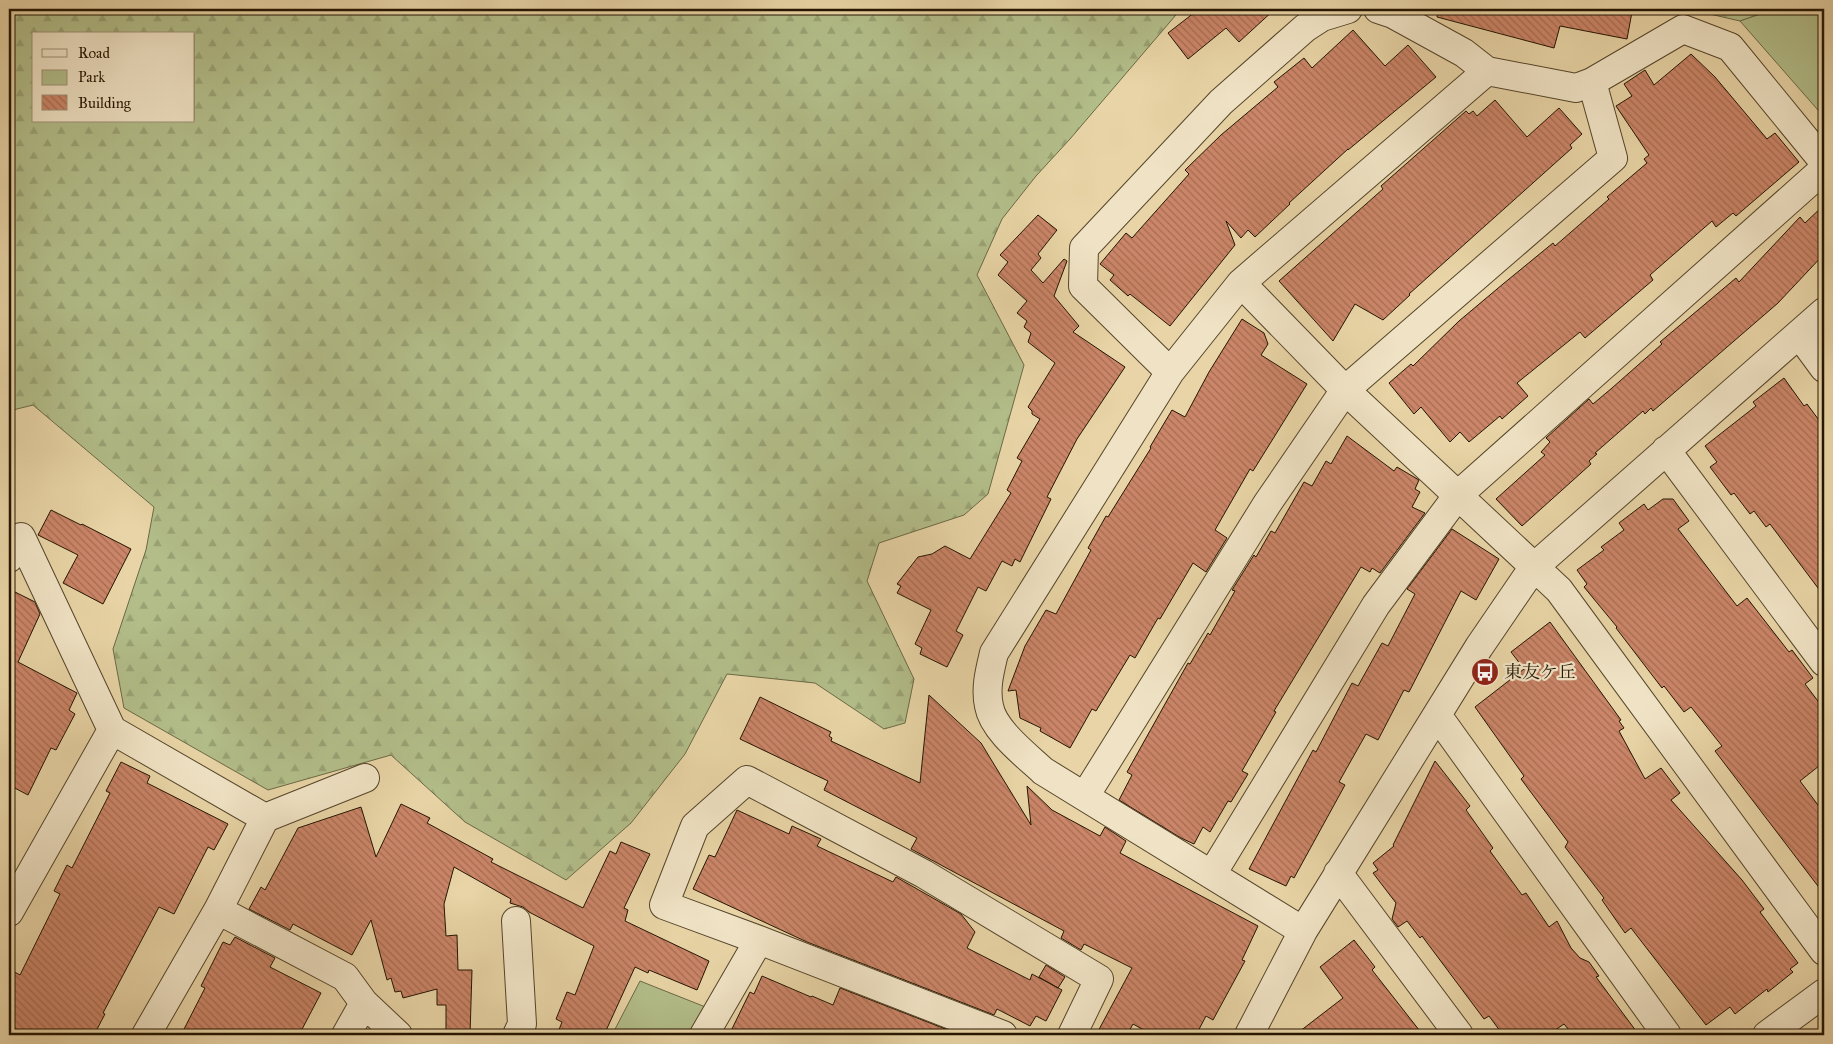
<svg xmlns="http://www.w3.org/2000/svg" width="1833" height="1044" viewBox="0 0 1833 1044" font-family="'IM FELL Great Primer','Noto Serif JP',serif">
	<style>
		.forest { fill: url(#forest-firs); stroke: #6b6945; fill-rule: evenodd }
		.park { fill: #b2bd89; stroke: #6b6945 }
		.building { fill: url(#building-back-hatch); stroke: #241501 }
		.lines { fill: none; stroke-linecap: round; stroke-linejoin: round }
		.minor-casing { stroke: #55452a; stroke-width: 30 }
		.minor { stroke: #f0e3c5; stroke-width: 28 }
		.labels { text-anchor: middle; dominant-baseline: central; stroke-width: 4.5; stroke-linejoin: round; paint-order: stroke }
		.poi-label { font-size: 18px; fill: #241501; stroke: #f0e3c5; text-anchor: start }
	</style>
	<defs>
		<pattern id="forest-firs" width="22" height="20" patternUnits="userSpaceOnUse" patternTransform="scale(1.25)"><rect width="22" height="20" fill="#b2bd89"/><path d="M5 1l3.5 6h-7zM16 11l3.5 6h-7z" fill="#99a274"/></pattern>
		<pattern id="building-back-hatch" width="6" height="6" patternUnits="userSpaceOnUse" patternTransform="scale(1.25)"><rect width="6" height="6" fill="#cb8568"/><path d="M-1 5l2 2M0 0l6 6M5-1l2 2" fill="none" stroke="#a56c53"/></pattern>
	</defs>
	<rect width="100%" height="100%" fill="#e8d4a6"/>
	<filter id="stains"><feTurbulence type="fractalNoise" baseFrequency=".004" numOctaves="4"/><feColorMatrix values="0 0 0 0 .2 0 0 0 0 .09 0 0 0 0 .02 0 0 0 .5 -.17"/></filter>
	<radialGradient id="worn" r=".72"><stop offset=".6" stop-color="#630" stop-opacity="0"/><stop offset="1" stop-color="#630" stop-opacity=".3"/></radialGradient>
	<path class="forest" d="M18,9H1181L1070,139L1036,176L1002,219L977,275L1024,365L988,494L964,515L879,543L867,581L914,679L905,723L884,729L815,683L727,674L685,754L631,823L566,880L465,822L391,755L268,790L124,708L113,649L146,550L154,507L33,405L9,411V22ZM34,34H194V121H34Z
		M1688,9H1775L1740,21Z"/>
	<path class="park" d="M1775,9H1814L1824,12V117L1740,21Z
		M640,981L708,1008L691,1035H612Z"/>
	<path class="building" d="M1199,9H1275L1239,42L1226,28L1188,59L1168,33Z
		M1438,9H1613L1632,12L1627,39L1560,26L1554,48L1437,17Z
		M1353,30L1385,66L1408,45L1436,77L1348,150V149L1289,203L1290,204L1255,237L1248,230L1241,238L1226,221L1235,245L1170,326L1130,294L1128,296L1110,280L1114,275L1100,264L1126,233L1132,238L1189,174L1185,170L1221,135L1278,87L1274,82L1304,58L1312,68Z
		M1691,54L1715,77L1767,139L1775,133L1799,162L1736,216L1733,213L1716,227L1712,221L1650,275L1653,280L1585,338L1580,332L1517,383L1528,396L1502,419L1500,416L1469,442L1460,432L1450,442L1421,407L1414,414L1389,383L1411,364L1413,366L1459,321L1503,284L1553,243L1555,246L1609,199L1607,197L1647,163L1644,159L1649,155L1616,106L1632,96L1624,84L1645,70L1654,85Z
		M1495,100L1527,137L1559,108L1582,134L1570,145L1572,148L1409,294L1410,295L1383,320L1355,304L1333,341L1279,281L1383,189L1381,186L1466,111L1469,114L1473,111L1477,116Z
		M1824,205V254L1778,303L1653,411L1651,408L1645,414L1643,411L1595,453L1597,454L1589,461L1591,464L1522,526L1496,499L1545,455L1541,452L1550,442L1546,438L1589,399L1593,404L1612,388L1662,344L1660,342L1736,278L1739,282L1800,217L1805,223Z
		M1038,215L1057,230L1038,254L1041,258L1031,270L1043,283L1064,259L1067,261L1054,296L1079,326L1073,332L1125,367L1077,439L1047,497L1051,499L1020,562L1015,559L1012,566L1002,561L986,591L978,587L956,631L963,635L947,667L920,654L922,648L915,644L931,610L897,593L901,586L897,584L918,557L932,554L945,546L970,559L1011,493L1007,490L1022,461L1017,458L1040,419L1032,414V411L1028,407L1055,363L1028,342L1031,333L1024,327L1027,321L1017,313L1027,301L998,275L1008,262L1000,255Z
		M1242,319L1264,333L1268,344L1261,355L1307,384L1253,471L1250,469L1215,530L1227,538L1206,572L1193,563L1160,619L1158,618L1135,658L1130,655L1096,711L1092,709L1070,748L1040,731L1041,728L1020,718L1016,690L1008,691L1025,646L1046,610L1056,614L1091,550L1088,548L1106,516L1108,517L1151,448L1150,447L1172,410L1185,417L1209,372Z
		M1784,378L1804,406L1807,404L1824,427V596L1770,524L1766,527L1754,511L1750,514L1734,493L1731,495L1710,467L1717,462L1705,446L1756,406L1753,402Z
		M1347,436L1394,471L1397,467L1419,480L1415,489L1420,492L1412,507L1425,513L1380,573L1372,568L1370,572L1361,567L1274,711L1276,712L1242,771L1248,774L1231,802L1228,801L1210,832L1203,827L1194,844L1181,838L1119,800L1132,775L1127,772L1188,663L1190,664L1208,633L1210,635L1235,591L1232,590L1254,555L1256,557L1271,531L1275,533L1304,482L1312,486L1326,461L1331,464Z
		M1663,499H1673L1689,521L1678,529L1737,606L1747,598L1789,652L1792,650L1813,678L1805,684L1824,709V762L1800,781L1824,813V894L1715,751L1722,746L1691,707L1684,712L1664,686L1662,688L1616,628L1617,627L1584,587L1587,584L1577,570L1604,550L1601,547L1624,530L1619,523L1644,504L1648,510Z
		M51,510L81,525L82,524L131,549L103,604L63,583L78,555L38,535Z
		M1452,529L1499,559L1476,600L1461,591L1409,692L1404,690L1378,740L1366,734L1339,782L1345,785L1294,878L1291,876L1286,886L1249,869L1313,750L1316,752L1352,683L1358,686L1382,643L1388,646L1415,594L1407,589Z
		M9,589L35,602L40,614L18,662L77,693L69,710L75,714L56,750L51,748L28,795L9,785Z
		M1550,622L1621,720L1619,721L1624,728L1619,731L1645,779L1661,768L1680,793L1671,800L1742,880L1764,909L1760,912L1798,963L1790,969L1793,972L1768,992L1767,989L1735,1014L1730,1007L1706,1025L1631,928L1625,933L1602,900L1604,898L1565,847L1568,842L1521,779L1524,776L1475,707L1524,669L1511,652Z
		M929,695L981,743L1031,825L1027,786L1052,810L1100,836L1105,827L1126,841L1120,853L1258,926L1242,960L1245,961L1213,1020L1206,1016L1196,1035H1153L1133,1024L1127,1035H1096L1132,968L1084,944L1081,950L1061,938L1064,931L911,849L917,838L824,790L828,781L740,739L760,697L831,732L829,736L832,738L831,741L920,783Z
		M1435,761L1470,806L1466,810L1493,848L1490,851L1522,895L1526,893L1549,927L1557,921L1571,948L1580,958L1589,962L1599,976L1596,977L1639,1035H1573L1564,1024L1548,1035H1503L1489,1016L1484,1019L1422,936L1420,938L1407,921L1398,927L1392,919L1396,903L1373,873L1378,870L1373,863L1394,846L1393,845Z
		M121,762L150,776L147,783L228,824L214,850L208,847L174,914L159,907L103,1013L105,1014L94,1035H27L9,1026V969L20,975L60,894L54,891L67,865L72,868L110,793L106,791Z
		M401,804L430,818L427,823L493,859L491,862L583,908L610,851L616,854L621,842L650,854L624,908L628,910L625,921L709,961L697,990L649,970L648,973L635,967L604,1035H557L562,1022L556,1019L567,992L575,995L594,946L529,912L523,907L510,903L511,899L454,867L444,904L446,936L457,935L458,970H472L470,1035H446V1005H437V989L403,998L401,991L395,992L391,978L387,980L371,920L352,955L293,924L290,930L249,909L261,887L265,890L298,828L361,807L376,857Z
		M737,810L789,834L792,826L821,839L817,846L893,882L896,877L961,914L975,932L967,948L1030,980L1032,974L1062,990L1046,1021L1036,1016L1030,1026L997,1009L994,1015L807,942L693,889L709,855L715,857Z
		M235,937L275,958L270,967L321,993L299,1035H181L205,988L201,986L223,942L230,945Z
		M1354,940L1375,967L1372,970L1423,1035H1295L1343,998L1320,967Z
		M1046,965L1065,977L1058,988L1039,977Z
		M762,976L811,997L812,996L833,1005L840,988L961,1035H729L750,992L754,994Z"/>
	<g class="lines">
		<g class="minor-casing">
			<path id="minor" d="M1378,9L1393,14L1464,53L1487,71L1576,88L1592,82L1683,29L1730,47L1824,162
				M1241,283L1345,390L1559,590L1824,951
				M1799,334L1824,368
				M1170,372L1083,286L1084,248L1221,102L1305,28L1322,17L1348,9
				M1666,450L1824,662
				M9,558L21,537L112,730L265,818L218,910L146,1035
				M1437,715L1667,1035
				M1085,796L1267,504L1345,390L1613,158L1592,82
				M265,818L365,778
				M1338,873L1459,1035
				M1212,874L1376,605L1458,495L1824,169
				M218,910L345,977L364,1003L398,1035
				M9,912L112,730
				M516,921L522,1024L517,1035
				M1303,931L1043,771C1026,755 993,730 989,706C985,688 990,670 994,653L1170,372L1241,283L1487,71
				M346,1035L364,1003
				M704,1035L759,940
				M1003,1035L759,940L664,905L695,826L747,780L924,874L1099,979L1072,1035
				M1249,1035L1303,931L1479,647L1533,568L1824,312
				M1767,1035L1824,993"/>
		</g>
		<use href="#minor" class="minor"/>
	</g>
	<defs>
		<g id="bus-disc" transform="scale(1.4375)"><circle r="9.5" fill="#8f2418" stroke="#f0e3c5"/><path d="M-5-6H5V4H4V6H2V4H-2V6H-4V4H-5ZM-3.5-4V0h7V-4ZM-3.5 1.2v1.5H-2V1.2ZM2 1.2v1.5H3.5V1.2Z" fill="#fff"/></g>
	</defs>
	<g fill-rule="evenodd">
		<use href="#bus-disc" x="1485" y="672"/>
	</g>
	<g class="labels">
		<g class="poi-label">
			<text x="1504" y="672">東友ケ丘</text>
		</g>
	</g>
	<rect width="1833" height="1044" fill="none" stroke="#e8d4a6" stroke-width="30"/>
	<rect x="10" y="10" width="1813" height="1024" fill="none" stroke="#241501" stroke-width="2.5"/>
	<rect x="15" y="15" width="1803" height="1014" fill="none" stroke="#241501"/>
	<rect x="32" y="32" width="162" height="90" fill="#f0e3c5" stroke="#9e9177"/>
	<rect x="42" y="49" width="25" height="8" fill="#f0e3c5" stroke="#9e9177"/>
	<text x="78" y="58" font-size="15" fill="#241501">Road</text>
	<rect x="42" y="70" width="25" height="15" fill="#b2bd89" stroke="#9e9177"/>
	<text x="78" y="82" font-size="15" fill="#241501">Park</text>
	<rect x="42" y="95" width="25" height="15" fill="url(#building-back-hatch)" stroke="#9e9177"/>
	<text x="78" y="108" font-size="15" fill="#241501">Building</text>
	<rect width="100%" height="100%" filter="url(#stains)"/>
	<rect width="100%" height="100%" fill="url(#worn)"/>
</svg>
